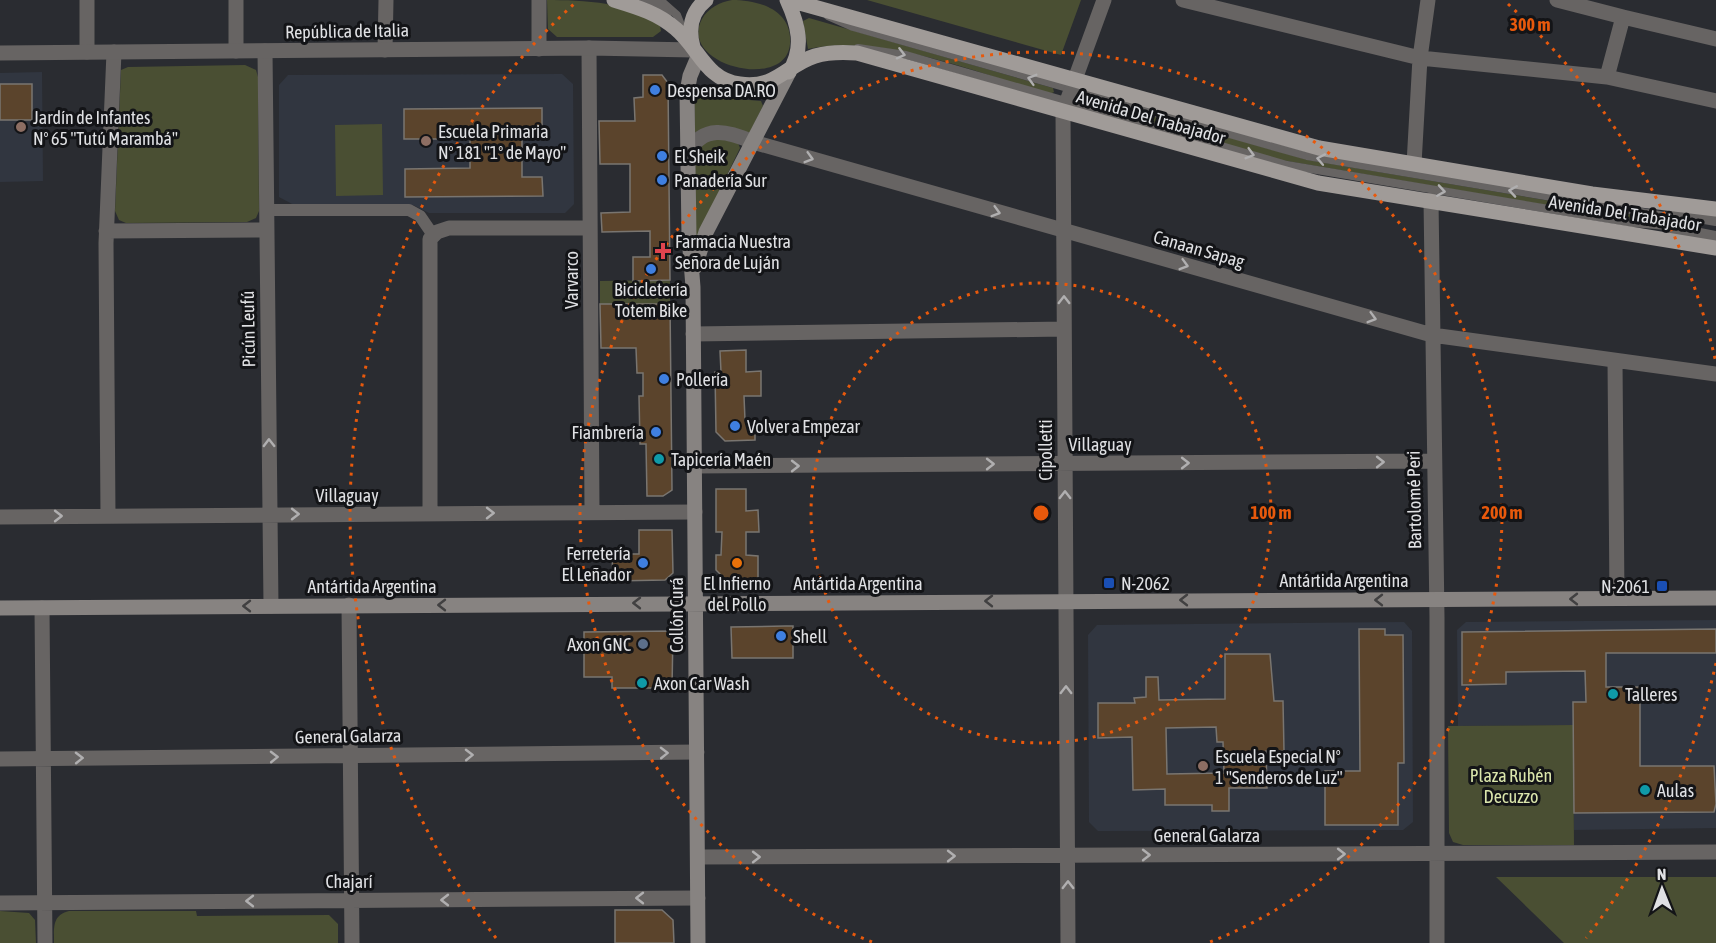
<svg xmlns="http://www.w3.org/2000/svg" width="1716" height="943" viewBox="0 0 1716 943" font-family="'Asap Condensed',sans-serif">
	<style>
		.built { fill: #313640 }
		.green { fill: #4a4f33 }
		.building { fill: #5b442c; stroke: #797570; stroke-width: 1.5; fill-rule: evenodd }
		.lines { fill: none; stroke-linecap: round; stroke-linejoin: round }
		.service { stroke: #676463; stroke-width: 8 }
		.pedestrian { stroke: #676463; stroke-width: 12 }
		.minor { stroke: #676463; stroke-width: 15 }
		.tertiary { stroke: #676463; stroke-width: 15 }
		.secondary { stroke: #878381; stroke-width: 15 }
		.primary { stroke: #a09b98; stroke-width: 15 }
		.oneway { stroke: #b0afb0 }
		.oneway2 { stroke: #414041 }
		.ring { fill: none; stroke: #e8590c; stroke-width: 3; stroke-dasharray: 3 6 }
		.shop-dot { fill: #3f7fe0; stroke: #131417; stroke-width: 2 }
		.education-dot { fill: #8d6e63; stroke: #131417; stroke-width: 2 }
		.health-dot { fill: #e0444e; stroke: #131417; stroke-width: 2 }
		.culture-dot { fill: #0f9aa8; stroke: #131417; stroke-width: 2 }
		.food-dot { fill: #e8710a; stroke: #131417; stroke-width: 2 }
		.transit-dot { fill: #1a4fb4; stroke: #131417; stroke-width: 2 }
		.service-dot { fill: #5c6f8a; stroke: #131417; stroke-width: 2 }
		.labels { text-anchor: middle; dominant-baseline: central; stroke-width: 6; stroke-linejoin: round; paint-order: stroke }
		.street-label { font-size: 18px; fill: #e0e1e4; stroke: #131417 }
		.poi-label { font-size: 18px; fill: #e0e1e4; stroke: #131417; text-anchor: start }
		.park-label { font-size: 18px; fill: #dbe6ac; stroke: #131417 }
		.centre { fill: #e8590c; stroke: #131417; stroke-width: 3 }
		.ring-label { font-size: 18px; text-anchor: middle; font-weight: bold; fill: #e8590c; stroke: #131417; stroke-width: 6; stroke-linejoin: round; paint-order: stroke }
	</style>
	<rect width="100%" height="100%" fill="#2a2c31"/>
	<path class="built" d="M42,72L43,181L0,182V73Z
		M562,74L573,84L574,204L565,213H429L413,205H294L279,197V85L288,75Z
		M1716,620V828L1574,830L1573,725L1458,726L1457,630L1466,622Z
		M1404,622L1412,631L1413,822L1403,830L1098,831L1089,822L1088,635L1097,625Z"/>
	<path class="green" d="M547,0C582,0 634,2 660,26L661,31L653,37H557L548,29Z
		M732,0C759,0 793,10 790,44C786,92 677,65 702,19C708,8 720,2 732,0Z
		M867,0H1081L1061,55Z
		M809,18L1053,88L1054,92L1050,94C975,73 884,33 808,49L803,21Z
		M245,65L256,70L258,77L259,211L256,218L247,222L126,223L119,220L115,211L121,70L128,67Z
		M698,87L726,98L761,101L763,106L750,132H695L694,92Z
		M1085,96L1308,160L1657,219L1634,220L1281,160L1080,102L1081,97Z
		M382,124L383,195L336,196L335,125Z
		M711,137L738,143L740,148L696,239L695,153Z
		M670,280V304H600V281Z
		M1573,725L1574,845H1463L1453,842L1449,833L1448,726Z
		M1496,877H1716V943H1564Z
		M0,911L29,913L35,920L36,943H0Z
		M69,911H196L197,916L329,915L338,924V943H54C54,928 52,915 69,911Z"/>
	<path class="building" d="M643,75H662L668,83L670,280L633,281V257H650V231L602,232L601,213L630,212V164H600L599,121H635L634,98L643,97Z
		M0,84H32V120H0Z
		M542,108V127H522V177H542L543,196L405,197V169L470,168V139H404V109Z
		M600,304H670L672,490L663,496H647L646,444H640L639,396H643V373H637L636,348H601Z
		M746,350V372L761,371V396H744L745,420H755V440L725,441L716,432L715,372H721L720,351Z
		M716,489H746V511L758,510L759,532H746V555L758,556V580H726L716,570V555H721L722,532H716Z
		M639,530H672L673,573L665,580L613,581L612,554H639Z
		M785,626H793V658H732L731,627Z
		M1359,629H1385V635H1403L1404,763H1398V825H1325V771H1360Z
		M1716,629V653H1606V687H1640V766H1714L1716,804L1714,812L1574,813L1573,702H1586L1585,671L1506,672V684L1462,685V632Z
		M673,631L672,688H612V677H584V632Z
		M1225,654H1270L1274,701H1283L1284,751H1266L1267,788H1229V811H1212V805H1165V789L1133,790L1132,737L1098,738V703H1135L1134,698L1146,697V677H1158L1159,700L1225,699ZM1216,727L1217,742H1223L1224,773L1167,774L1166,728Z
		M615,910H662L673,920L674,943H615Z"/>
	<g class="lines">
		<path class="service" d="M660,0L677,15L685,35
			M828,16L853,27L1307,156L1683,219
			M858,48L906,55L1287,165L1632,223L1679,227"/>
		<path class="pedestrian" d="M638,0L666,13L651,0
			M1688,209L1677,207L1676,213L1716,220
			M266,210H409L420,216L433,235
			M1685,238L1672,235L1674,229L1716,237"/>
		<path class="minor" d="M87,0V52
			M539,0V49
			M1183,0L1420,58L1607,77L1716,101
			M1557,0L1623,17L1607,77
			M1623,17L1716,39
			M589,48L592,512
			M385,50L386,0
			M236,51V0
			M265,51L271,606
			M688,153C703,124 728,131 753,142L1432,335L1716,374
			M1414,164L1420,58L1428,0
			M1431,200L1437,617V943
			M106,231L267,230
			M693,334L1064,329
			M1615,361L1617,598
			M695,466L1433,461
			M430,514V239L437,232L449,228H590
			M108,516L106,243L114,52
			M0,517L695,512
			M349,605L352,943
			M42,608L45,943
			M0,759L697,752
			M698,857L1716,852
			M0,903L698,898
			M1068,943L1063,112L1104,0"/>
		<path class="tertiary" d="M0,53L589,48L694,50"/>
		<path class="secondary" d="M698,57L690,76L687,92L689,237L693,287L698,943
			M695,267L706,232L789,72
			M0,608L1716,598"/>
		<path class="primary" d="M614,0C637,7 658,13 676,29C699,48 706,80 740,84C777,89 786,65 815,56C828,52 843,52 857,53L1318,183L1716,248
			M787,0C798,24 805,48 789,72
			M789,0L1319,148L1592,194L1716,209
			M693,47C688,29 691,12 706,0"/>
	</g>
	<defs><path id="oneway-chevron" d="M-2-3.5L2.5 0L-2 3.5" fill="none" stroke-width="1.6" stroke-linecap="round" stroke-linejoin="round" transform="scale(1.5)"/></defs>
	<g class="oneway">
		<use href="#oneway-chevron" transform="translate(901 54) rotate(14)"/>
		<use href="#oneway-chevron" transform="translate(1032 79) rotate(-164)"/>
		<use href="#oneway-chevron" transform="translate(1250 154) rotate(16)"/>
		<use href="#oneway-chevron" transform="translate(809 158) rotate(16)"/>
		<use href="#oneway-chevron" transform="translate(1321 159) rotate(-169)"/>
		<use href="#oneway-chevron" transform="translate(1441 191) rotate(9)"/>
		<use href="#oneway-chevron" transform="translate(1513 191) rotate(-171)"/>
		<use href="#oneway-chevron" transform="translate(996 212) rotate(16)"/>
		<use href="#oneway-chevron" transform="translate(1184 265) rotate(16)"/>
		<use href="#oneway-chevron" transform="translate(1064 300) rotate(-90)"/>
		<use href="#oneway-chevron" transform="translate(1372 318) rotate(16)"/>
		<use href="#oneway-chevron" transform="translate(269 443) rotate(-91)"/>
		<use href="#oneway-chevron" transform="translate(1380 462)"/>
		<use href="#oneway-chevron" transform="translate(1185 463)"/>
		<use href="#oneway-chevron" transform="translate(990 464)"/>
		<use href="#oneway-chevron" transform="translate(795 466)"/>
		<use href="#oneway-chevron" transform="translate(1065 495) rotate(-90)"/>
		<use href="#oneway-chevron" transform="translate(490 513)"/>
		<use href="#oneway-chevron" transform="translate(295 514)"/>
		<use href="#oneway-chevron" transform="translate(58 516)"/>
		<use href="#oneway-chevron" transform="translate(1066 690) rotate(-90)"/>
		<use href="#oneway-chevron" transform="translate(664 753) rotate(-1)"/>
		<use href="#oneway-chevron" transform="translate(469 755) rotate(-1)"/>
		<use href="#oneway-chevron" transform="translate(274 757) rotate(-1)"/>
		<use href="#oneway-chevron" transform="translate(79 758) rotate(-1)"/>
		<use href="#oneway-chevron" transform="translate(1341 854)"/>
		<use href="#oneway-chevron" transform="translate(1146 855)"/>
		<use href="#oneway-chevron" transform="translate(951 856)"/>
		<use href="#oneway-chevron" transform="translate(756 857)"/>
		<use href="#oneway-chevron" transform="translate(1068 885) rotate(-90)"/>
		<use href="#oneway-chevron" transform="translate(640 898) rotate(180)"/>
		<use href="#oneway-chevron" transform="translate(445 900) rotate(180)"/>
		<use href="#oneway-chevron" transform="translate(250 901) rotate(180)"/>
	</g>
	<g class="oneway2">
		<use href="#oneway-chevron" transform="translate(1574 599) rotate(180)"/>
		<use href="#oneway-chevron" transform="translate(1184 600) rotate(180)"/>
		<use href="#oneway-chevron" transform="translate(1379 600) rotate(180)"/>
		<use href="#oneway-chevron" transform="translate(989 601) rotate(180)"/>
		<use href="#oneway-chevron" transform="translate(637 603) rotate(180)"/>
		<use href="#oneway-chevron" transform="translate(442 605) rotate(180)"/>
		<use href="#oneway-chevron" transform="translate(247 606) rotate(180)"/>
	</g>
	<g class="ring">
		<circle cx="1041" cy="513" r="230"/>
		<path d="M872 942A461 461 0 1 1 1210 942"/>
		<path d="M1716 663A691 691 0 0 1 1586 938M496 938A691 691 0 0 1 574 4M1508 4A691 691 0 0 1 1716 363"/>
	</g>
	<g class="shop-dot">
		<circle cx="655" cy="90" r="6"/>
		<circle cx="662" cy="156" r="6"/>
		<circle cx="662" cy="180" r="6"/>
		<circle cx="651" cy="269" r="6"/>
		<circle cx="664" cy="379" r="6"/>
		<circle cx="735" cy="426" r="6"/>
		<circle cx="656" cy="432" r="6"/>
		<circle cx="643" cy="563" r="6"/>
		<circle cx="781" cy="636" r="6"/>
	</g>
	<g class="education-dot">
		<circle cx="21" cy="127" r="6"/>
		<circle cx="426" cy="141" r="6"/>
		<circle cx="1203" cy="766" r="6"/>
	</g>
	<path class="health-dot" d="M660 242h6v6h6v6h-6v6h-6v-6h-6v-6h6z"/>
	<g class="culture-dot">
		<circle cx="659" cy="459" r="6"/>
		<circle cx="642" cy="683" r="6"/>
		<circle cx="1613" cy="694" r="6"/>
		<circle cx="1645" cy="790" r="6"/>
	</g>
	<circle class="food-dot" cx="737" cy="563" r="6"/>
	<g class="transit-dot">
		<rect x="1103" y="577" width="12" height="12" rx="3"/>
		<rect x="1656" y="580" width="12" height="12" rx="3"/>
	</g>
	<circle class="service-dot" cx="643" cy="644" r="6"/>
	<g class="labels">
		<g class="street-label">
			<text transform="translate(347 31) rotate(-1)">República de Italia</text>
			<text transform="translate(1151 117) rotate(16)">Avenida Del Trabajador</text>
			<text transform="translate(1625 213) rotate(9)">Avenida Del Trabajador</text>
			<text transform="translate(1199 249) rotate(16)">Canaan Sapag</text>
			<text transform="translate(571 280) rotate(-90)">Varvarco</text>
			<text transform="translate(248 329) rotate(-91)">Picún Leufú</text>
			<text x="1100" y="444">Villaguay</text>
			<text transform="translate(1045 450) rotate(-90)">Cipolletti</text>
			<text x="347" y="495">Villaguay</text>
			<text transform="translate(1414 500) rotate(-91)">Bartolomé Peri</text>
			<text x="1344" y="580">Antártida Argentina</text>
			<text x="858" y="583">Antártida Argentina</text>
			<text x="372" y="586">Antártida Argentina</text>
			<text transform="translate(676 615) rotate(-90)">Collón Curá</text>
			<text transform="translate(348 736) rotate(-1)">General Galarza</text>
			<text x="1207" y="835">General Galarza</text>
			<text x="349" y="881">Chajarí</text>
		</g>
		<g class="poi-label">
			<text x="667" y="90">Despensa DA.RO</text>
			<text x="33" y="117">Jardín de Infantes<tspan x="33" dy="21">N° 65 "Tutú Marambá"</tspan></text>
			<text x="438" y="131">Escuela Primaria<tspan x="438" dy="21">N° 181 "1° de Mayo"</tspan></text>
			<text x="674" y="156">El Sheik</text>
			<text x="674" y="180">Panadería Sur</text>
			<text x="675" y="241">Farmacia Nuestra<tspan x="675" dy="21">Señora de Luján</tspan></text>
			<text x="651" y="289" text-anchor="middle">Bicicletería<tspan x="651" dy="21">Totem Bike</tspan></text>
			<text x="676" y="379">Pollería</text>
			<text x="747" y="426">Volver a Empezar</text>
			<text x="644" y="432" text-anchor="end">Fiambrería</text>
			<text x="671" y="459">Tapicería Maén</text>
			<text x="631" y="553" text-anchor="end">Ferretería<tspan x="631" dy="21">El Leñador</tspan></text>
			<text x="737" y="583" text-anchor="middle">El Infierno<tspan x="737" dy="21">del Pollo</tspan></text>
			<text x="1121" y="583">N-2062</text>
			<text x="1650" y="586" text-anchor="end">N-2061</text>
			<text x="793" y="636">Shell</text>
			<text x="631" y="644" text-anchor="end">Axon GNC</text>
			<text x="654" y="683">Axon Car Wash</text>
			<text x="1625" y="694">Talleres</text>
			<text x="1215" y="756">Escuela Especial N°<tspan x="1215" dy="21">1 "Senderos de Luz"</tspan></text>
			<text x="1657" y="790">Aulas</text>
		</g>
		<g class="park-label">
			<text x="1511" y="775">Plaza Rubén<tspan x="1511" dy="21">Decuzzo</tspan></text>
		</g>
	</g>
	<circle cx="1041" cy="513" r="9" class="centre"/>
	<g class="ring-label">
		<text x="1530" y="31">300 m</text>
		<text x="1271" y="519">100 m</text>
		<text x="1502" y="519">200 m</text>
	</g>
	<g transform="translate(1662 889) rotate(359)" stroke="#131417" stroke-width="4.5" paint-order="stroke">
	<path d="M0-4.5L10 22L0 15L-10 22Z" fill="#e0e1e4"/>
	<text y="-9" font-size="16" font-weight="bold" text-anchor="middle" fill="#e0e1e4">N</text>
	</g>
</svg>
